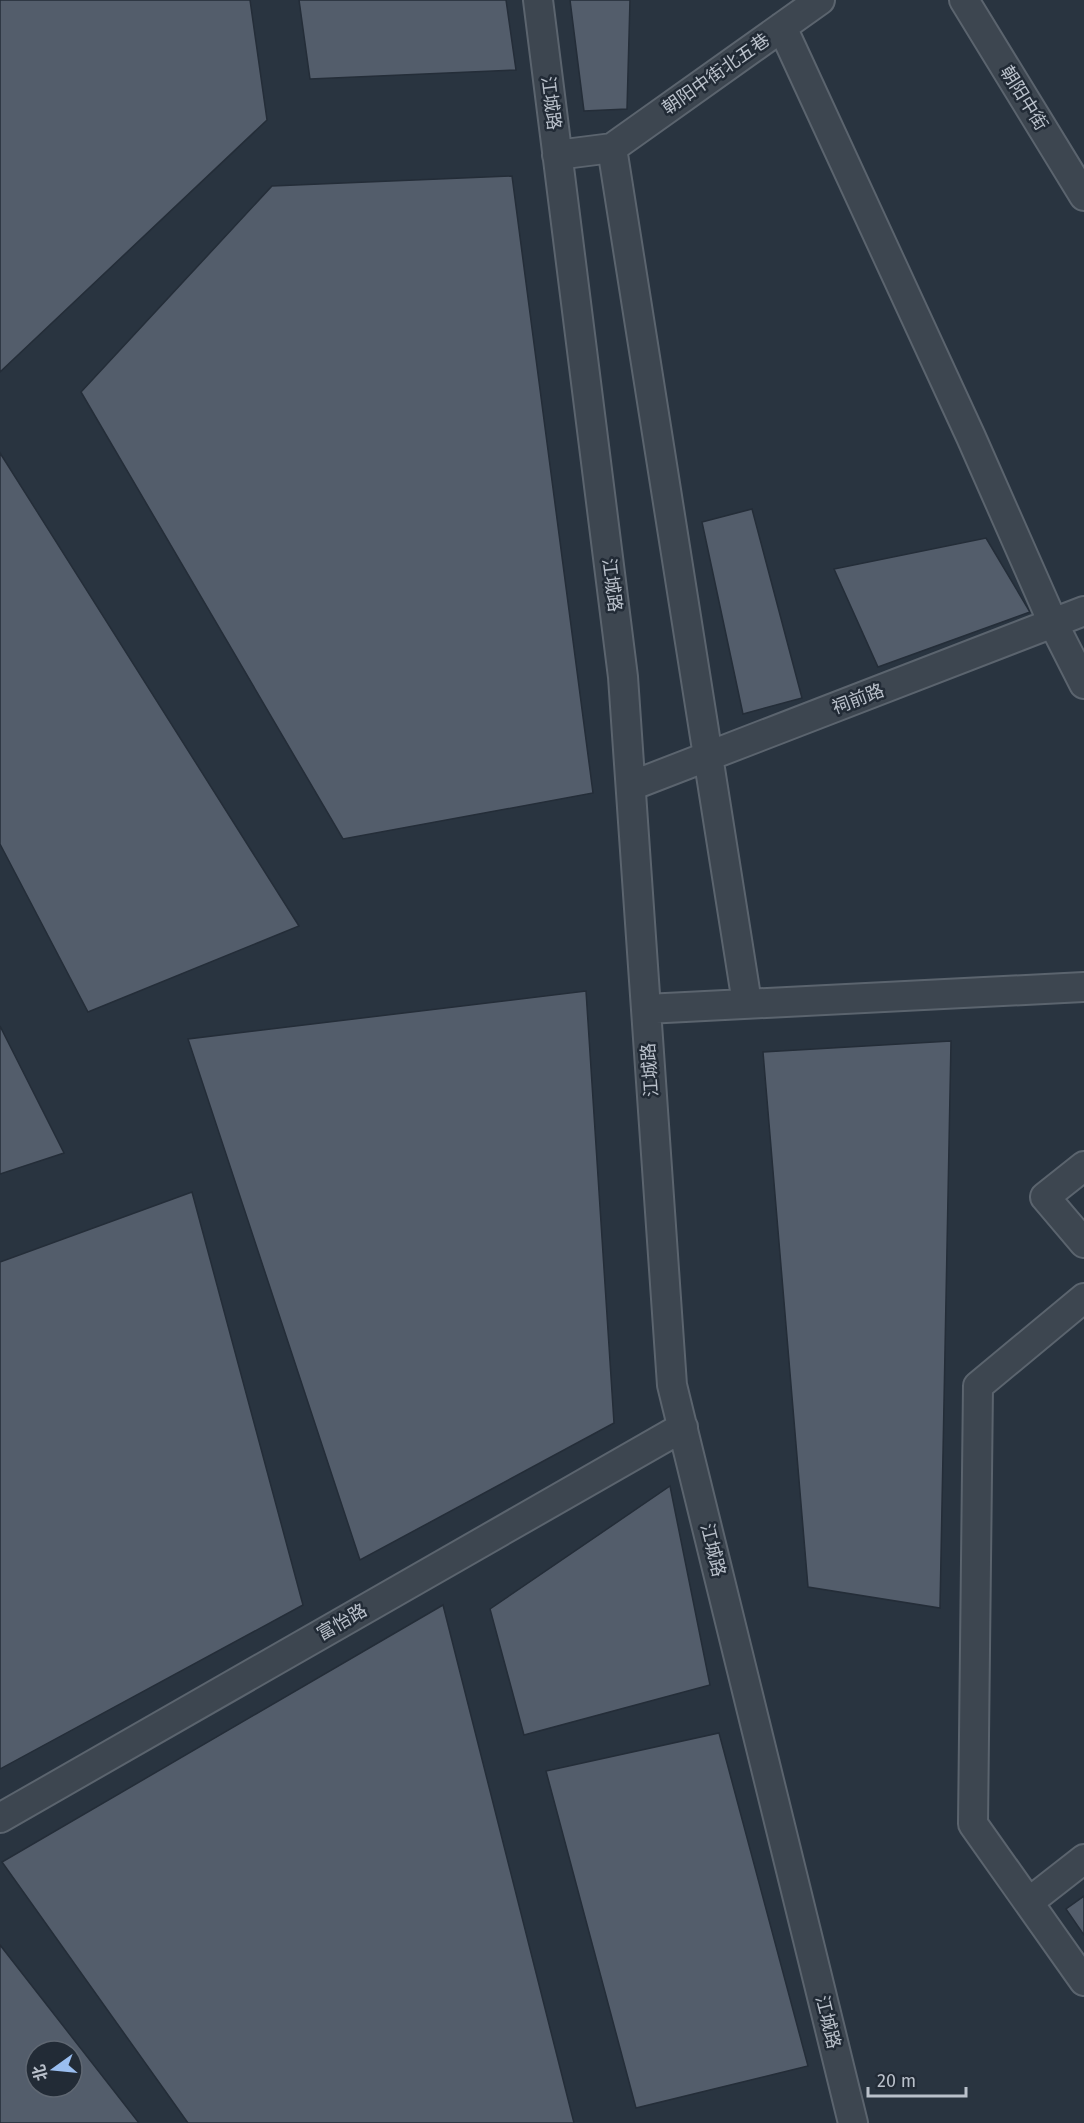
<svg xmlns="http://www.w3.org/2000/svg" width="1084" height="2123" viewBox="0 0 1084 2123" font-family="'Fira Sans','Noto Sans SC',sans-serif">
	<style>
		.building { fill: #535d6b; stroke: #242d38; stroke-width: 1.5; fill-rule: evenodd }
		.lines { fill: none; stroke-linecap: round; stroke-linejoin: round }
		.minor-casing { stroke: #5b646e; stroke-width: 32 }
		.minor { stroke: #3d4650; stroke-width: 28 }
		.labels { text-anchor: middle; dominant-baseline: central; stroke-width: 5; stroke-linejoin: round; paint-order: stroke }
		.street-label { font-size: 18px; fill: #bac1cb; stroke: #222b36 }
	</style>
	<rect width="100%" height="100%" fill="#293440"/>
	<path class="building" d="M0,0H250L267,120L0,372Z
		M299,0H506L516,70L310,79Z
		M570,0H630L627,109L584,111Z
		M512,176L593,793L343,839L81,392L272,186Z
		M0,453L299,926L88,1012L0,844Z
		M752,509L802,698L743,714L702,522Z
		M986,538L1030,612L878,667L834,569Z
		M586,991L614,1423L360,1560L188,1039Z
		M0,1026L64,1153L0,1174Z
		M951,1041L940,1608L808,1587L763,1052Z
		M192,1192L303,1605L0,1769V1262Z
		M670,1486L710,1685L524,1735L490,1609Z
		M443,1605L574,2123H188L2,1862Z
		M719,1733L808,2066L636,2108L546,1771Z
		M1084,1896V1935L1066,1909Z
		M0,1945L139,2123H0ZM36,2051H72V2087H36Z"/>
	<g class="lines">
		<g class="minor-casing">
			<path id="minor" d="M538,0L623,677L672,1385L853,2123
				M964,0L1084,196
				M782,27L971,437L1053,623L1084,684
				M612,148L747,1003
				M557,155L612,148L820,0
				M631,786L1084,611
				M646,1009L1084,987
				M1084,1166L1045,1197L1084,1243
				M1084,1298L978,1386L973,1824L1084,1981
				M0,1818L683,1427
				M1029,1902L1084,1859"/>
		</g>
		<use href="#minor" class="minor"/>
	</g>
	<g class="labels">
		<g class="street-label">
			<text transform="translate(716 74) rotate(-35)">朝阳中街北五巷</text>
			<text transform="translate(1024 98) rotate(58)">朝阳中街</text>
			<text transform="translate(551 103) rotate(83)">江城路</text>
			<text transform="translate(612 585) rotate(83)">江城路</text>
			<text transform="translate(858 699) rotate(-21)">祠前路</text>
			<text transform="translate(650 1070) rotate(-94)">江城路</text>
			<text transform="translate(713 1550) rotate(76)">江城路</text>
			<text transform="translate(342 1622) rotate(-30)">富怡路</text>
			<text transform="translate(828 2022) rotate(76)">江城路</text>
		</g>
	</g>
	<g transform="translate(54 2069) rotate(255)"><circle r="28" fill="#222b36" stroke="#5f6772" stroke-width="1.5"/>
	<path d="M0-4.5L10 22L0 15L-10 22Z" fill="#9abef0"/>
	<text y="-9" font-size="16" font-weight="bold" text-anchor="middle" fill="#bac1cb">北</text>
	</g>
	<path d="M868 2087v9h98v-9" fill="none" stroke="#bac1cb" stroke-width="3"/>
	<text x="877" y="2087" font-size="18" fill="#bac1cb" stroke="#222b36" stroke-width="4.5" paint-order="stroke">20 m</text>
</svg>
